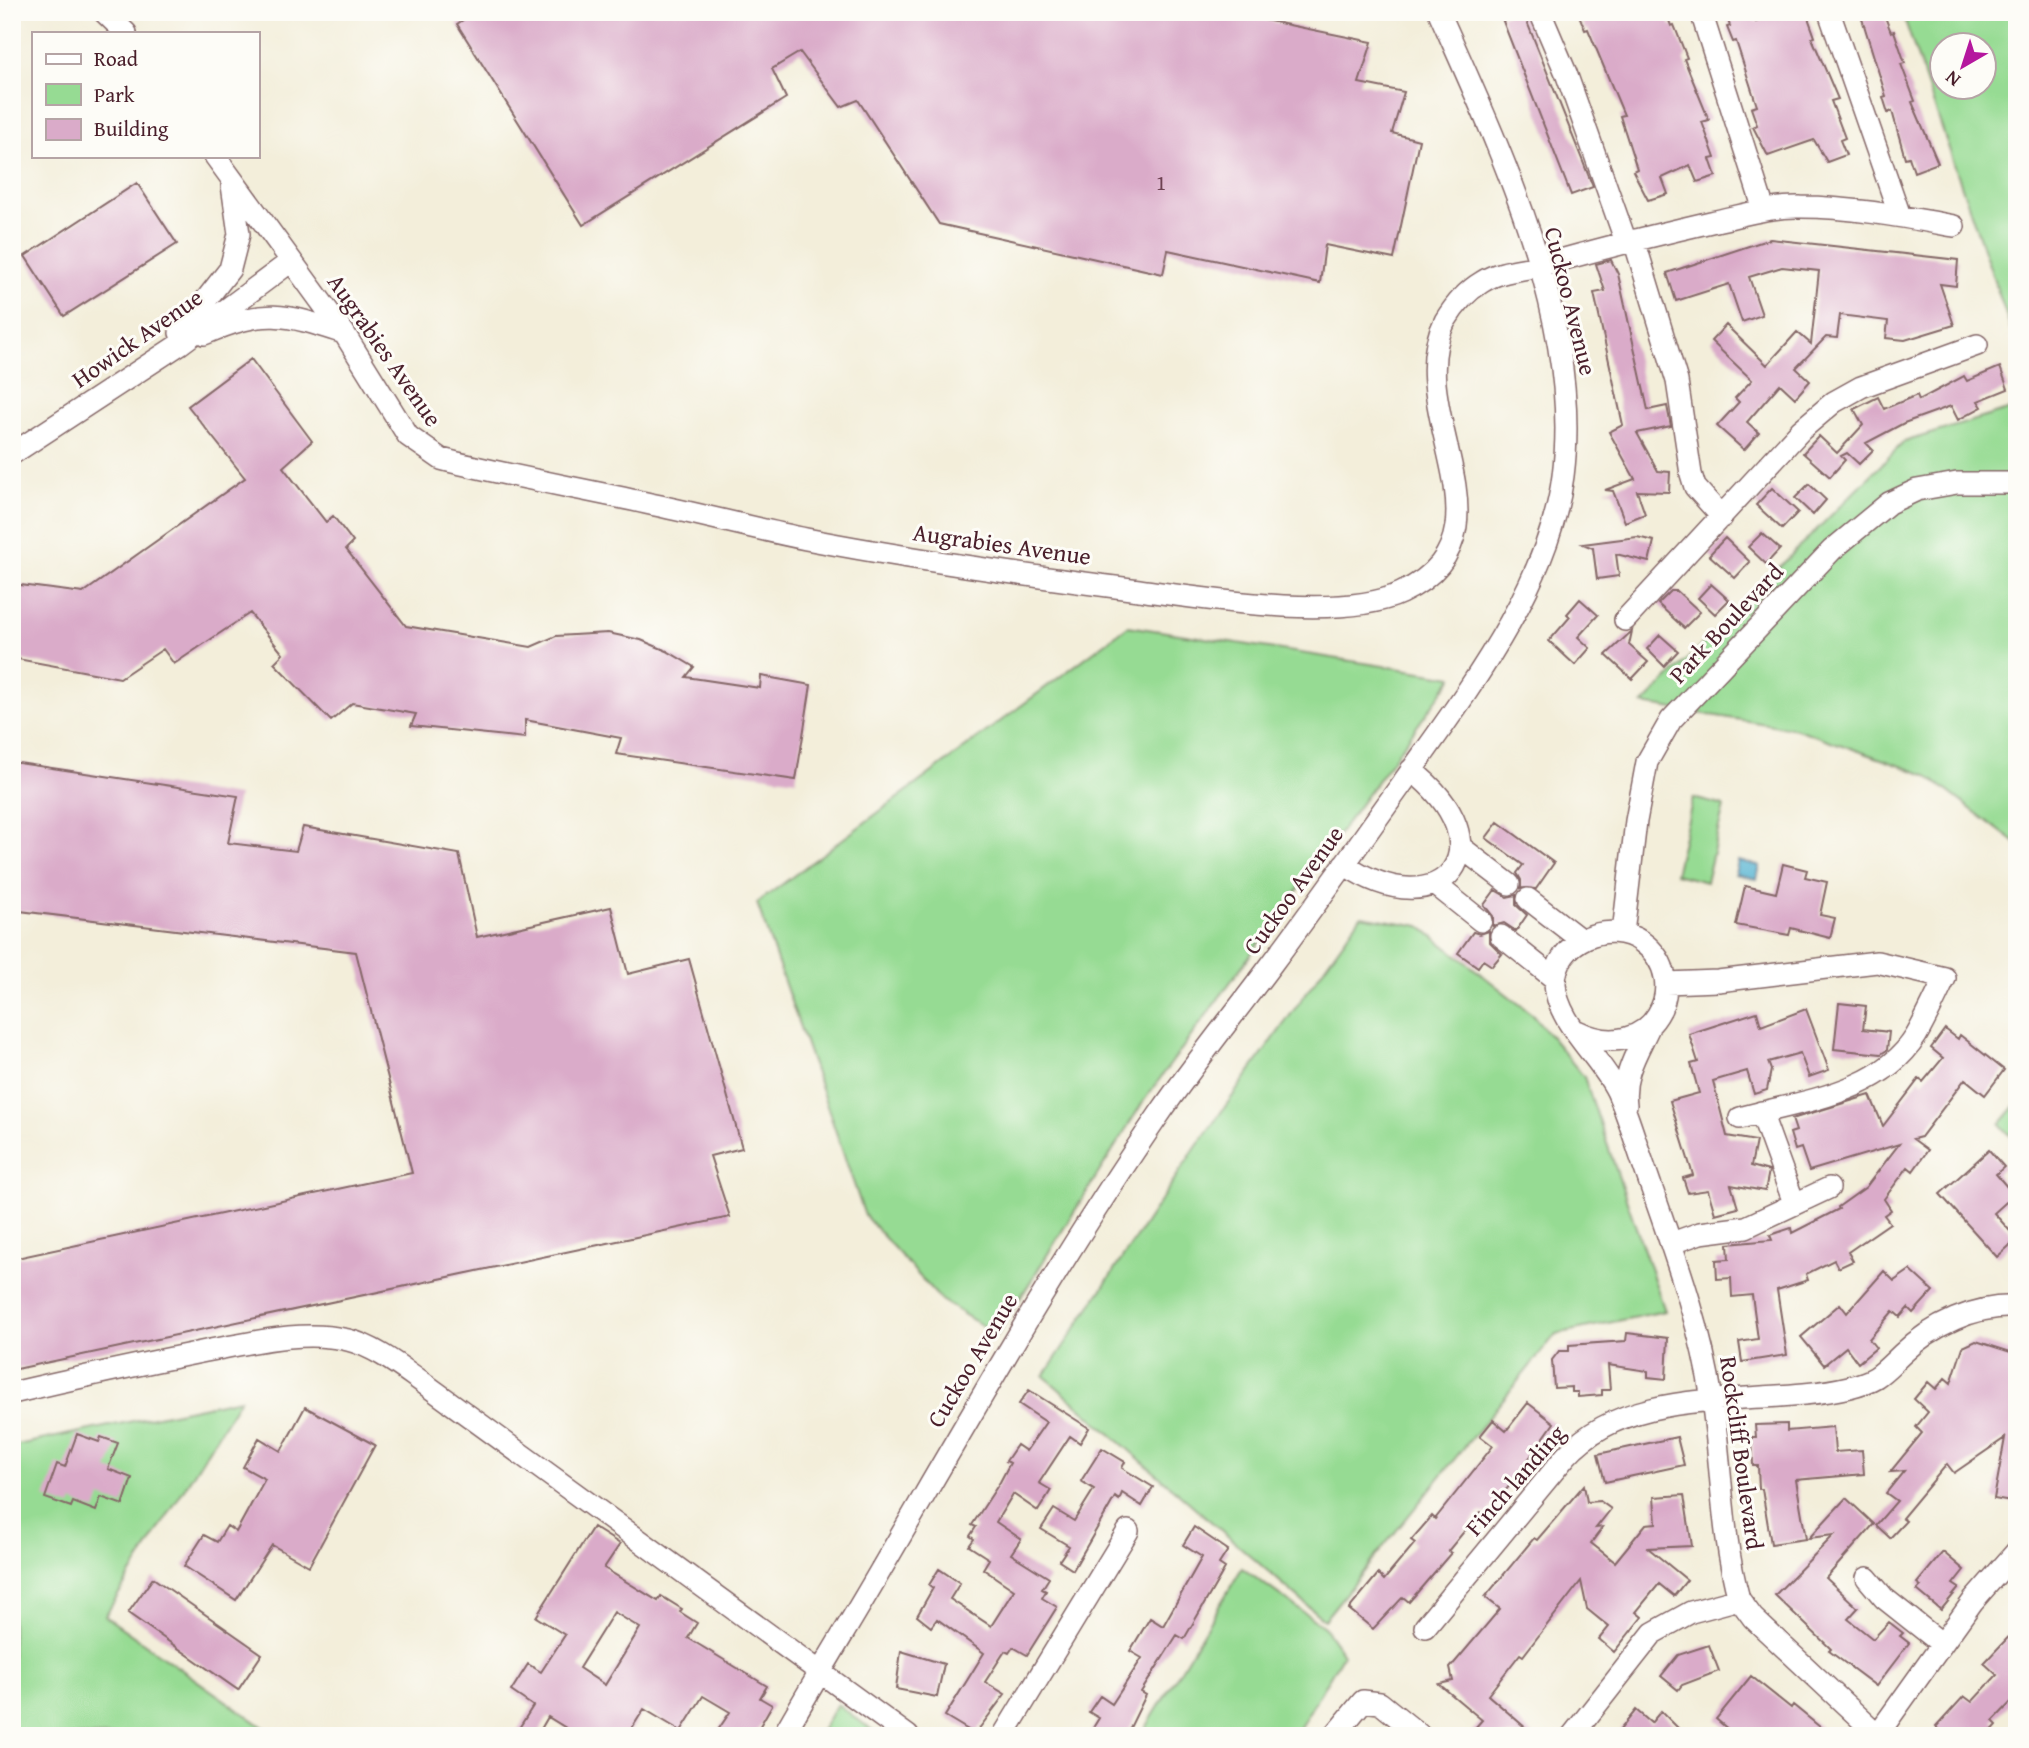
<svg xmlns="http://www.w3.org/2000/svg" width="2029" height="1748" viewBox="0 0 2029 1748" font-family="'Gentium Book Plus',serif">
	<style>
		.green { fill: #96db93; stroke: #707d5f; stroke-width: 2; fill-rule: evenodd }
		.water { fill: #53b3d2; stroke: #4e697e; stroke-width: 2 }
		.building { fill: #daabc9; fill-rule: evenodd }
		.lines { fill: none; stroke-linecap: round; stroke-linejoin: round }
		.minor-casing { stroke: #856768; stroke-width: 24 }
		.minor { stroke: #fff; stroke-width: 21 }
		.labels { text-anchor: middle; dominant-baseline: central; stroke-width: 6; stroke-linejoin: round; paint-order: stroke }
		.number-label { font-size: 21px; fill: #6e4252 }
		.street-label { font-size: 24px; fill: #4a1f2b; stroke: #fdfcf7 }
	</style>
	<rect width="100%" height="100%" fill="#fdfcf7"/>
	<filter id="ink" filterUnits="userSpaceOnUse"><feTurbulence type="fractalNoise" baseFrequency=".0143" numOctaves="2"/><feDisplacementMap in="SourceGraphic" scale="14" xChannelSelector="R" yChannelSelector="G"/><feConvolveMatrix kernelMatrix="1 2 1 2 8 2 1 2 1" color-interpolation-filters="sRGB"/></filter>
	<filter id="wash" filterUnits="userSpaceOnUse"><feTurbulence type="fractalNoise" baseFrequency=".00686" numOctaves="4" result="noise"/><feDisplacementMap in="SourceGraphic" scale="28" xChannelSelector="R" yChannelSelector="G"/><feGaussianBlur stdDeviation="1.57" result="paint"/><feColorMatrix in="noise" values="0 0 0 0 0 0 0 0 0 0 0 0 0 0 0 0 0 1.4 0 .05"/><feComposite in="paint" operator="in"/></filter>
	<g filter="url(#wash)">
		<rect width="100%" height="100%" fill="#f3eeda"/>
		<path class="green" d="M1902,12H2017V347ZM1941,46H1983V88H1941Z
			M2017,407V844L1926,775L1797,729L1643,704L1904,442Z
			M1128,626L1453,677L1143,1102L997,1335L941,1300L865,1216L757,903Z
			M1693,798L1724,806L1706,882L1675,874Z
			M1361,916L1420,926L1533,1015L1584,1077L1665,1311L1556,1334L1324,1620L1044,1376L1192,1153Z
			M2017,1104V1143L2000,1124Z
			M240,1399L105,1616L276,1736H12V1446Z
			M1242,1568L1324,1627L1343,1654L1295,1736H1141Z
			M837,1704L880,1736H818Z"/>
		<path class="water" d="M1738,861L1760,866L1757,879L1735,874Z"/>
		<g id="blocks">
			<path class="building" d="M475,12H1225L1372,42L1359,83L1404,92L1392,133L1419,140L1394,259L1325,245L1320,283L1168,250L1163,274L939,224L858,100L841,107L800,52L772,69L786,98L583,225L457,24Z
				M1512,12H1523L1593,187L1571,195L1501,16Z
				M1582,12H1666L1671,26L1674,25L1687,58L1684,59L1709,120L1702,122L1715,158L1710,159L1716,176L1697,182L1690,165L1662,178L1668,194L1648,200L1633,171L1637,169L1620,116L1624,115L1588,29L1585,30L1579,15Z
				M1725,12H1752L1756,22L1782,12H1806L1815,37L1812,38L1838,99L1831,101L1845,138L1840,140L1846,155L1827,162L1814,140L1768,156L1753,127L1757,125L1751,108L1757,106L1736,41L1733,42L1727,27L1730,26Z
				M1860,12H1883L1891,32L1894,31L1905,63L1901,64L1915,101L1912,102L1938,163L1914,172L1909,157L1905,158L1892,111L1888,113L1883,97L1886,96Z
				M137,183L177,244L64,316L25,256Z
				M1770,239L1958,260L1956,286L1940,284L1954,325L1905,340L1886,338L1888,321L1840,315L1837,338L1826,337L1796,368L1810,381L1795,398L1780,384L1747,422L1759,433L1744,450L1717,426L1739,402L1735,398L1752,380L1711,341L1726,325L1767,365L1797,332L1811,344L1819,271L1782,267L1749,277L1762,315L1742,322L1729,284L1676,301L1667,273Z
				M1611,260L1618,274L1648,410L1667,406L1671,426L1637,433L1658,471L1670,472L1669,492L1637,491L1645,514L1625,522L1613,491L1605,490L1635,479L1609,432L1623,425L1594,293L1605,291L1596,264Z
				M251,359L312,441L283,467L326,522L333,516L353,542L346,549L406,626L531,647L556,636L608,633L641,640L667,651L694,667L686,677L760,688L761,676L811,685L796,780L616,754L621,738L525,720V738L411,726L416,714L352,703L331,721L274,663L283,654L250,613L174,664L163,649L120,678L12,658V584L83,593L245,478L188,406Z
				M2000,367L2008,389L1978,401L1982,407L1958,420L1951,406L1904,423L1866,443L1873,450L1859,464L1847,453L1841,456L1845,460L1830,477L1803,453L1819,436L1837,453L1863,425L1854,409L1878,397L1884,409L1917,395L1919,400L1964,376L1967,381Z
				M1809,484L1826,500L1813,515L1795,498Z
				M1772,488L1798,512L1782,529L1756,505Z
				M1762,533L1780,549L1766,564L1748,547Z
				M1637,537L1654,541L1649,562L1616,554L1619,576L1597,579L1593,548L1583,544Z
				M1725,538L1750,562L1735,578L1709,555Z
				M1711,584L1729,600L1715,614L1698,598Z
				M1671,591H1677L1700,612L1684,628L1658,604Z
				M1580,599L1598,615L1578,637L1590,648L1575,665L1549,641L1570,617L1567,614Z
				M1632,631L1629,645L1648,662L1632,679L1606,655Z
				M1660,635L1678,651L1664,666L1647,649Z
				M12,762L238,796L228,843L296,851L303,827L459,854L477,937L611,907L628,974L689,959L742,1148L710,1156L730,1217L12,1370V1259L412,1173L356,952L12,910Z
				M1498,822L1554,863L1536,889L1521,888V880L1517,873L1523,865L1486,838Z
				M1783,864L1807,870L1805,877L1827,882L1820,915L1835,918L1830,938L1791,928L1789,935L1736,925L1745,886L1776,893Z
				M1495,890L1507,897L1516,895V905L1527,915L1516,931L1504,923L1493,926V916L1484,905Z
				M1489,931V941L1502,954L1492,966L1483,960L1478,967L1458,953L1473,932L1480,934Z
				M1839,1003L1866,1006L1863,1029L1889,1032L1887,1050L1881,1054L1834,1049Z
				M1806,1009L1829,1070L1809,1077L1800,1053L1768,1062L1771,1070L1767,1090L1754,1094L1747,1071L1713,1081L1727,1136L1756,1141L1751,1166L1769,1171L1765,1191L1731,1185L1738,1208L1715,1214L1708,1190L1688,1193L1683,1178L1693,1175L1670,1101L1699,1093L1691,1064L1698,1062L1689,1034L1757,1012L1761,1026Z
				M1945,1029L1958,1039L1960,1035L2004,1070L1985,1095L1965,1079L1921,1137L1913,1139L1928,1150L1913,1171L1908,1167L1884,1199L1891,1210L1884,1215L1890,1223L1848,1252L1853,1261L1838,1268L1834,1260L1806,1274L1808,1280L1777,1290L1787,1355L1742,1362L1739,1342L1758,1339L1752,1295L1732,1297L1731,1278L1717,1279L1716,1260L1729,1259L1728,1244L1772,1240L1770,1235L1791,1228L1792,1233L1839,1209L1838,1207L1866,1187L1899,1144L1809,1171L1801,1148L1795,1150L1790,1133L1796,1131L1792,1119L1870,1095L1883,1126L1919,1079L1923,1082L1943,1058L1931,1048Z
				M1989,1150L2004,1167L1996,1174L2014,1195L1994,1213L2017,1239L1997,1257L1940,1194Z
				M1910,1270L1933,1291L1913,1313L1908,1308L1900,1317L1893,1311L1869,1339L1876,1348L1858,1363L1846,1347L1824,1365L1801,1337L1840,1304L1847,1313L1884,1271L1894,1281Z
				M1627,1333L1668,1338L1666,1379L1648,1377V1371L1608,1365L1610,1390H1602V1395L1578,1397V1392H1572V1387L1554,1388L1552,1360L1559,1351H1569V1345L1626,1341Z
				M1976,1341L2017,1354V1503L1994,1499L2005,1438L1954,1473L1947,1464L1902,1518L1906,1521L1890,1538L1876,1525L1897,1501L1886,1493L1904,1471L1890,1472L1922,1433L1916,1427L1928,1412L1914,1399L1928,1382L1936,1389L1945,1378L1951,1383L1963,1347Z
				M1029,1390L1089,1428L1080,1443L1070,1436L1039,1483L1051,1490L1038,1511L1013,1494L996,1522L1021,1539L1011,1554L1049,1578L1042,1589L1046,1591L1042,1598L1057,1607L1027,1655L1013,1647L1009,1653L1005,1651L985,1682L1005,1694L975,1734L945,1716L984,1653L937,1619L931,1627L917,1616L933,1588L929,1585L939,1569L960,1583L950,1599L991,1626L1014,1590L983,1569L989,1559L969,1546L974,1539L970,1536L976,1527L972,1525L1000,1482L1010,1463L1006,1461L1017,1445L1026,1451L1046,1422L1019,1404Z
				M1528,1403L1554,1423L1511,1484L1486,1514L1480,1512L1448,1551L1451,1553L1409,1602L1403,1597L1373,1629L1349,1609L1378,1574L1384,1580L1415,1543L1411,1540L1432,1516L1435,1519L1493,1446L1480,1436L1493,1420L1506,1431Z
				M305,1407L375,1445L309,1566L272,1545L236,1600L184,1566L204,1535L217,1542L227,1526L236,1532L265,1479L243,1467L259,1438L281,1451Z
				M1787,1424V1431L1833,1427L1835,1452L1862,1450L1864,1474L1796,1480L1806,1539L1771,1544L1762,1489H1759L1758,1466H1753L1752,1437H1756L1755,1425Z
				M77,1434L99,1442L101,1437L118,1443L108,1469L132,1478L123,1505L101,1497L96,1511L73,1502L71,1507L45,1498L57,1464L65,1467Z
				M1677,1437L1684,1465L1605,1482L1598,1454Z
				M1102,1448L1125,1462L1122,1468L1153,1487L1142,1506L1122,1493L1119,1500L1115,1497L1073,1570L1059,1561L1069,1546L1041,1529L1054,1509L1074,1521L1094,1489L1081,1481Z
				M1584,1485L1587,1502L1600,1501L1611,1509L1596,1528L1603,1527L1591,1543L1615,1562L1646,1524L1656,1523L1654,1497L1684,1495L1692,1546L1648,1548L1687,1580L1674,1596L1659,1584L1636,1612L1642,1617L1614,1652L1599,1639L1609,1627L1587,1609L1581,1581L1523,1656L1520,1654L1488,1695L1535,1736H1468L1482,1720L1439,1684L1453,1681L1450,1668L1500,1609L1485,1597L1534,1538L1537,1540Z
				M1846,1498L1874,1524L1826,1578L1858,1608L1848,1619L1873,1639L1889,1622L1903,1633L1900,1636L1909,1643L1876,1686L1829,1651L1831,1649L1775,1595L1834,1535L1809,1538Z
				M593,1527L620,1544L604,1568L658,1601L661,1596L682,1609L680,1612L697,1623L688,1638L767,1686L760,1698L772,1705L754,1736H714L730,1712L703,1696L681,1731L644,1709L627,1736H579L548,1717L537,1736H514L533,1706L511,1691L528,1664L541,1672L565,1635L536,1617ZM614,1612L640,1628L605,1685L579,1668Z
				M1194,1527L1228,1550L1219,1564L1225,1568L1184,1639L1177,1635L1141,1692L1146,1695L1126,1736H1088L1099,1718L1089,1712L1100,1696L1112,1704L1142,1658L1130,1651L1150,1618L1163,1626L1202,1557L1183,1545Z
				M1943,1552L1964,1570L1953,1584L1959,1588L1941,1610L1917,1590L1921,1586L1917,1583Z
				M153,1578L262,1654L238,1690L128,1613Z
				M2017,1628V1696L1993,1721L1997,1725L1987,1736H1945L1936,1727L1964,1696L1972,1702L1997,1675L1984,1663Z
				M1709,1645L1719,1671L1682,1685L1678,1690L1661,1676L1678,1655Z
				M901,1651L944,1664L937,1697L896,1689Z
				M1751,1676L1791,1708L1793,1705L1831,1736H1736L1716,1719Z
				M1636,1710L1651,1723L1661,1711L1686,1736H1615Z"/>
		</g>
	</g>
	<g filter="url(#ink)">
		<use href="#blocks" fill-opacity="0" stroke="#856768" stroke-width="2"/>
		<g class="lines">
			<g class="minor-casing">
				<path id="minor" d="M104,12L126,33
					M1540,12L1566,73L1626,242
					M1701,12L1764,210
					M1829,12L1900,216
					M215,156L344,333L408,436L441,459C509,476 578,488 646,503C699,514 752,528 806,539C916,560 1028,576 1139,590C1205,599 1342,621 1401,593C1524,535 1399,410 1445,321C1454,306 1467,291 1482,282C1500,270 1523,270 1543,265C1599,249 1655,235 1711,222C1740,216 1771,206 1801,207C1852,207 1904,217 1954,226
					M1634,240L1677,381L1691,474L1695,487L1722,517
					M180,333L230,269L239,234L232,185
					M204,334C265,308 283,313 344,333
					M12,454L180,344L290,262
					M1625,620L1801,430L1834,402L1861,387L1977,345
					M1462,848L1509,884
					M1344,864C1443,931 1510,846 1411,770
					M1436,885L1481,921
					M1528,899L1581,940
					M1623,933L1636,821L1647,762L1671,720L1832,550L1889,503L1917,490L1957,483H2017
					M1501,936L1555,979
					M1666,983L1718,981L1877,962L1945,978C1936,997 1927,1017 1916,1036C1880,1094 1801,1101 1740,1118
					M1577,1031C1651,1068 1696,981 1642,942C1609,918 1555,941 1555,983C1556,1022 1600,1056 1617,1091C1628,1115 1635,1141 1644,1166C1670,1242 1700,1319 1712,1400C1722,1465 1721,1535 1739,1599L1753,1618L1879,1736
					M1626,1105C1622,1075 1637,1053 1649,1027
					M1761,1112L1794,1203
					M1672,1243L1700,1233L1746,1227L1829,1188
					M12,1393C76,1378 141,1364 206,1351C251,1343 302,1329 348,1340C373,1346 397,1364 418,1379L908,1736
					M1867,1578L1884,1598L1942,1644
					M1425,1627L1566,1456C1633,1381 1762,1408 1849,1387C1878,1380 1881,1374 1902,1354C1932,1325 1975,1305 2017,1307
					M1878,1734L1973,1601L2017,1551
					M783,1736C814,1681 847,1628 879,1573C969,1419 1056,1264 1158,1116C1193,1065 1233,1016 1271,965C1316,905 1360,842 1404,781C1467,692 1549,586 1563,476C1583,322 1500,150 1439,12
					M1003,1736L1128,1531
					M1334,1736L1363,1701L1380,1703L1421,1736
					M1572,1736L1653,1633L1691,1612L1739,1599"/>
			</g>
			<use href="#minor" class="minor"/>
		</g>
	</g>
	<g class="labels">
		<g class="number-label">
			<text x="1161" y="182">1</text>
		</g>
		<g class="street-label">
			<text transform="translate(1571 301) rotate(76)">Cuckoo Avenue</text>
			<text transform="translate(137 338) rotate(-35)">Howick Avenue</text>
			<text transform="translate(385 350) rotate(55)">Augrabies Avenue</text>
			<text transform="translate(1002 544) rotate(8)">Augrabies Avenue</text>
			<text transform="translate(1726 623) rotate(-47)">Park Boulevard</text>
			<text transform="translate(1293 890) rotate(-54)">Cuckoo Avenue</text>
			<text transform="translate(972 1360) rotate(-59)">Cuckoo Avenue</text>
			<text transform="translate(1742 1453) rotate(82)">Rockcliff Boulevard</text>
			<text transform="translate(1515 1480) rotate(-49)">Finch landing</text>
		</g>
	</g>
	<rect width="2029" height="1748" fill="none" stroke="#fdfcf7" stroke-width="42"/>
	<rect x="32" y="32" width="228" height="126" fill="#fdfcf7" stroke="#b5a4a5" stroke-width="2"/>
	<rect x="46" y="54" width="35" height="10" fill="#ffffff" stroke="#b5a4a5" stroke-width="2"/>
	<text x="94" y="66" font-size="21" fill="#4a1f2b">Road</text>
	<rect x="46" y="84" width="35" height="21" fill="#96db93" stroke="#b5a4a5" stroke-width="2"/>
	<text x="94" y="102" font-size="21" fill="#4a1f2b">Park</text>
	<rect x="46" y="119" width="35" height="21" fill="#daabc9" stroke="#b5a4a5" stroke-width="2"/>
	<text x="94" y="136" font-size="21" fill="#4a1f2b">Building</text>
	<g transform="translate(1963 66) rotate(219)"><circle r="33" fill="#fdfcf7" stroke="#b5a4a5" stroke-width="2"/>
	<path d="M0-5L12 26L0 18L-12 26Z" fill="#b5179e"/>
	<text y="-10" font-size="19" font-weight="bold" text-anchor="middle" fill="#4a1f2b">N</text>
	</g>
</svg>
